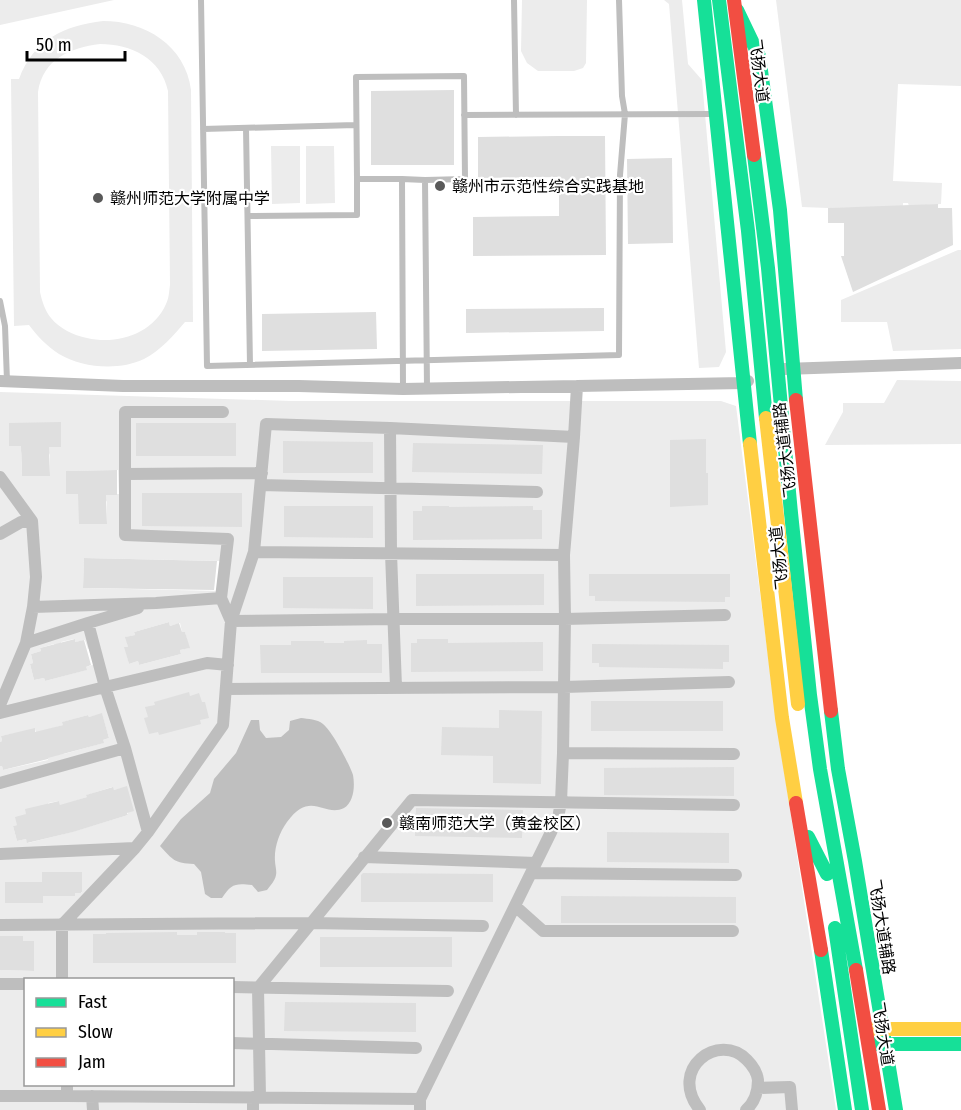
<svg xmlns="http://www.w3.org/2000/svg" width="961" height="1110" viewBox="0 0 961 1110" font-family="'Fira Sans Condensed','Noto Sans SC',sans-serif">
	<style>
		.green { fill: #ececec; fill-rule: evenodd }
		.water { fill: #bfbfbf }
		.building { fill: #dfdfdf }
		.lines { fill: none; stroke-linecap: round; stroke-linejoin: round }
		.lane { stroke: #bebebe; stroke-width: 6 }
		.street { stroke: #bebebe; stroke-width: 12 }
		.fast { stroke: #16e098; stroke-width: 14 }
		.slow { stroke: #ffcf43; stroke-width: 14 }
		.jam { stroke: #f24e42; stroke-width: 14 }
		.poi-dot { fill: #595959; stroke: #fff; stroke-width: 2 }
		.labels { text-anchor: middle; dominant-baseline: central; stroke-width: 4.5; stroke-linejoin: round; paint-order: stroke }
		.street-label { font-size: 16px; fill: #000; stroke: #fff }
		.poi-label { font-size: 16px; fill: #000; stroke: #fff; text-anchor: start }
	</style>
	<rect width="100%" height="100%" fill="#fff"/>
	<path class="green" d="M0,0H114L0,25Z
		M522,0H587L586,63L583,68L574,71H538L527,63L521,51Z
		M664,0H682L688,64L702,80L726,352L719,367L699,368L669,4Z
		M776,0H961V86L898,84L893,181L942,183L941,204L909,206L908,203H903V207L828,208L802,207Z
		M103,21C145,21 185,45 191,90L193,322H185C173,336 161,350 144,359C119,371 82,368 59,354C47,346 37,336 29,325L14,326L11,79H19C34,39 64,26 103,21ZM100,44C131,44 161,58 168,91L170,285C169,292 169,298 166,304C153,334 117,345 87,338C73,335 60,329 51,318C45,311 42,301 40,292L38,92C43,59 70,48 100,44Z
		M271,146H300V203L272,204Z
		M306,146H334L335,203L306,204Z
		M958,250H961V349L893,351L887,322H841V300Z
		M897,380L961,381V444L825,445L843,412V403H884Z
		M0,392L291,401H721L736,406L776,718L836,1110H0V970L34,971V942L23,941V936H0V766H2L3,770L48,760L47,755L64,754L103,743V740L109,738L102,714L89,717L88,715L63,722V725L36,733L35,729L1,736L2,741L0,742ZM9,423H61V447H46L50,455V476H22L21,453L24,446H9ZM118,470L119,494L103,495L107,502V524L82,494H66V471ZM142,493H242V527ZM84,558L221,561L220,591L83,588ZM169,622L170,626L180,623L182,632H185L189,648L180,650L181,654L139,665L138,661L129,664L125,648L128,647L126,637L135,635L134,632ZM74,639L75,642L85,640L88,649L91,648L95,664L86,667V670L45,681L44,678L34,680L30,664L33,663L31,654L41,651L40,648L54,644L56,650L62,648L61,642ZM112,787L114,790L127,787L128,815L72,832L28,843L26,839L17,841L13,826L17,825L26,814L49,808L48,803L59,801L60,806L87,797V795ZM42,872H82V893H75V896H68V893H60L59,896H53L43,893V903ZM26,980H232V1084H26Z"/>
	<path class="water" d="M301,718C308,719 317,719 323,724C332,731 349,763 353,775C355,786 354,802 344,808C324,818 311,789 287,822C279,833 274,848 275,861C275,865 277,871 276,875C275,881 270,886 267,890L258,892L252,885C235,883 231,884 222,898H211L205,894L201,872L194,864C174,863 173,860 160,846L181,819L210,793L214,779L236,753L251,720H259L260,730L266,738L281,737L289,730L290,721Z"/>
	<path class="building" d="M454,90V165H371V91Z
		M558,136H605L606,255L473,256V217L559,216V177L478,178V137Z
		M672,158L673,243L628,244L627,159Z
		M938,204V208H952L953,245L853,292L841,256H844V223H828V208Z
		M604,308V331L466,333V309Z
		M376,312L377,349L262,351V314Z
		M61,422V447H49L50,476H22L21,446H9V423Z
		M136,423H236V456H136Z
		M706,439V473H708V505L670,507V440Z
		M283,441L373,442V473H283Z
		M413,443L543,445L542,474L412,472Z
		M117,470V495H106L107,524H79L78,494H66V471Z
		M142,493H242V527L142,526Z
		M284,506H373V538L284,537Z
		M422,506H449V507L533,506V510H542V539L413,540V511H422Z
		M84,558L217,561L214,590L83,588Z
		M416,574H544V605L416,606Z
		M589,574H730V597H725V602L595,601V596H589Z
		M283,577H373V609L283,608Z
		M169,622L170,626L179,623L182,632H185L190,648L180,650L181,654L139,665L138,661L129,664L124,647H128L125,637L135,635L134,632Z
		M75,639V642L84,640L91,665L86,667L87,670L45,681L44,678L34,680L30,664L33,663L31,654L41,651L40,648Z
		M417,639H448V643L543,642V671L411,672V643H417Z
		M367,640V644H382V673H261L260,645H291V641H324V643H344V641Z
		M592,644L729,645V662H723V669L599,667V663H592Z
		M189,692L190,696L199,693L202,702H205L209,718L200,720L201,724L159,735L158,732L149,734L144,718L148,717L145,707L155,705L154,702Z
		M591,701H723V731H591Z
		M499,710L542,711L541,784L493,783V756L441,755L442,727L499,728Z
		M102,713L109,738L103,740L104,743L48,758V759L3,770L2,766H0V742L2,741L1,736L35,728V732L63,725L62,722L88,715L89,717Z
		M734,767V796L604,795V768Z
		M127,786L134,811L127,813L128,815L73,832L27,843L26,839L17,841L13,826L17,825L15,817L26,814L25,809L59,801L60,805L87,797L86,795L113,787L114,790Z
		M416,808L523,810L522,838L415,836Z
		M607,832L729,833V863L607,862Z
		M42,872H82V892L81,893H75V896H43V903H5V882H42Z
		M363,873L493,874V902H361V875Z
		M561,896L736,897V923H561Z
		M177,932V935H197V932H225V933H236V963H93V934H106V933Z
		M0,936H23V941H34V971L0,970Z
		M320,937H452V967H320Z
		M285,1002L416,1003V1032L284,1031Z"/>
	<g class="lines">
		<path class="lane" d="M201,0L207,366L619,355L620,175L625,114L622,96L619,0
			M514,0L516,115
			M464,115L713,114
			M246,128L250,365
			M203,129L356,125
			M402,179L425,180
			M248,216L357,215V179
			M0,301L5,326L7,381
			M403,389L402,179H357L356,77L464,76L465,179L425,180L427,388"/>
		<path class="street" d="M784,369L961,363
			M0,381L123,386H299L403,389L743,383L748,381
			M223,412H125V535L228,539L221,598L231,621L394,619H565L725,615
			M390,428L391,553L396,687
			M126,474L262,473
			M0,477L32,521L36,577L33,607L26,643L0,705
			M261,485L537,492
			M0,534L21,522L32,521
			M254,552L564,555
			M33,607L156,603L221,598
			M88,623L138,608
			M226,689L564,687L729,682
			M0,713L105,687L88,623L26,643
			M125,748L105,687L207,663L228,665
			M563,753L734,754
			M0,783L125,748L148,832
			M0,854L135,848
			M364,857L536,863
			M531,873L736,875
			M515,906L543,931H733
			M0,925L311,923L483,926
			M62,980V925L135,848L148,832L223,725L231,621L254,552L266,424L390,428L574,437
			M0,984H26
			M232,987L448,991
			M232,1043L416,1048
			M758,1088L790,1087L792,1110
			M0,1096H67V1084
			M67,1096L420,1099
			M92,1096L93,1110
			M253,1097V1110
			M260,1097L258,988L412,800L734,805
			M420,1110V1099L558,818L561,802L563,753L565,619L564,555L574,437L577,386
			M700,1110C667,1069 719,1031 747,1060C753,1066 757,1072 758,1080C758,1092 755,1102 746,1110"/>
		<path class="fast" d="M704,0L750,444
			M719,0L748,231L766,418
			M737,10L759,56L780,210L796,400
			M754,155L768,268L791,513L810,695L820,769L856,970
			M831,711L838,769L855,861L896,1110
			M808,837L827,874
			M835,928L862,1110
			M821,950L845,1110
			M873,1044H961"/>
		<path class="slow" d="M766,418L798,704
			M750,444L782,718L796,803
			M873,1029H961"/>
		<path class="jam" d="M734,0L754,155
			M796,400L831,711
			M796,803L821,950
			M856,970L879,1110"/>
	</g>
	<g class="poi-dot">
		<circle cx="440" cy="186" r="6"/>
		<circle cx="98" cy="198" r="6"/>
		<circle cx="387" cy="823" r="6"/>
	</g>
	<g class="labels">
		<g class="street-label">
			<text transform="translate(759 71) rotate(83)">飞扬大道</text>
			<text transform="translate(785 450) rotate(-97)">飞扬大道辅路</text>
			<text transform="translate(779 558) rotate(-96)">飞扬大道</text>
			<text transform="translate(882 927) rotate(81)">飞扬大道辅路</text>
			<text transform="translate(883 1034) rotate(81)">飞扬大道</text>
		</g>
		<g class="poi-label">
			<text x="452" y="186">赣州市示范性综合实践基地</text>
			<text x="110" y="198">赣州师范大学附属中学</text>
			<text x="399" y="823">赣南师范大学（黄金校区）</text>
		</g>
	</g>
	<rect x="24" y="978" width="210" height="108" fill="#ffffff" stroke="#999999" stroke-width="1.5"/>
	<rect x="36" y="998" width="30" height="9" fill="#16e098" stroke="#999999" stroke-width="1.5"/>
	<text x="78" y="1008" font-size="18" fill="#000000">Fast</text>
	<rect x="36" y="1028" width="30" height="9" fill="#ffcf43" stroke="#999999" stroke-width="1.5"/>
	<text x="78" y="1038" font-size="18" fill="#000000">Slow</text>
	<rect x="36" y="1058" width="30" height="9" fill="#f24e42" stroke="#999999" stroke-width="1.5"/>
	<text x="78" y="1068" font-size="18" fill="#000000">Jam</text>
	<path d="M27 51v9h98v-9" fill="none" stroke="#000000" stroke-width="3"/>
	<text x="36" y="51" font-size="18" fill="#000000" stroke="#ffffff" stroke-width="4.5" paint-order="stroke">50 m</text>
</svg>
